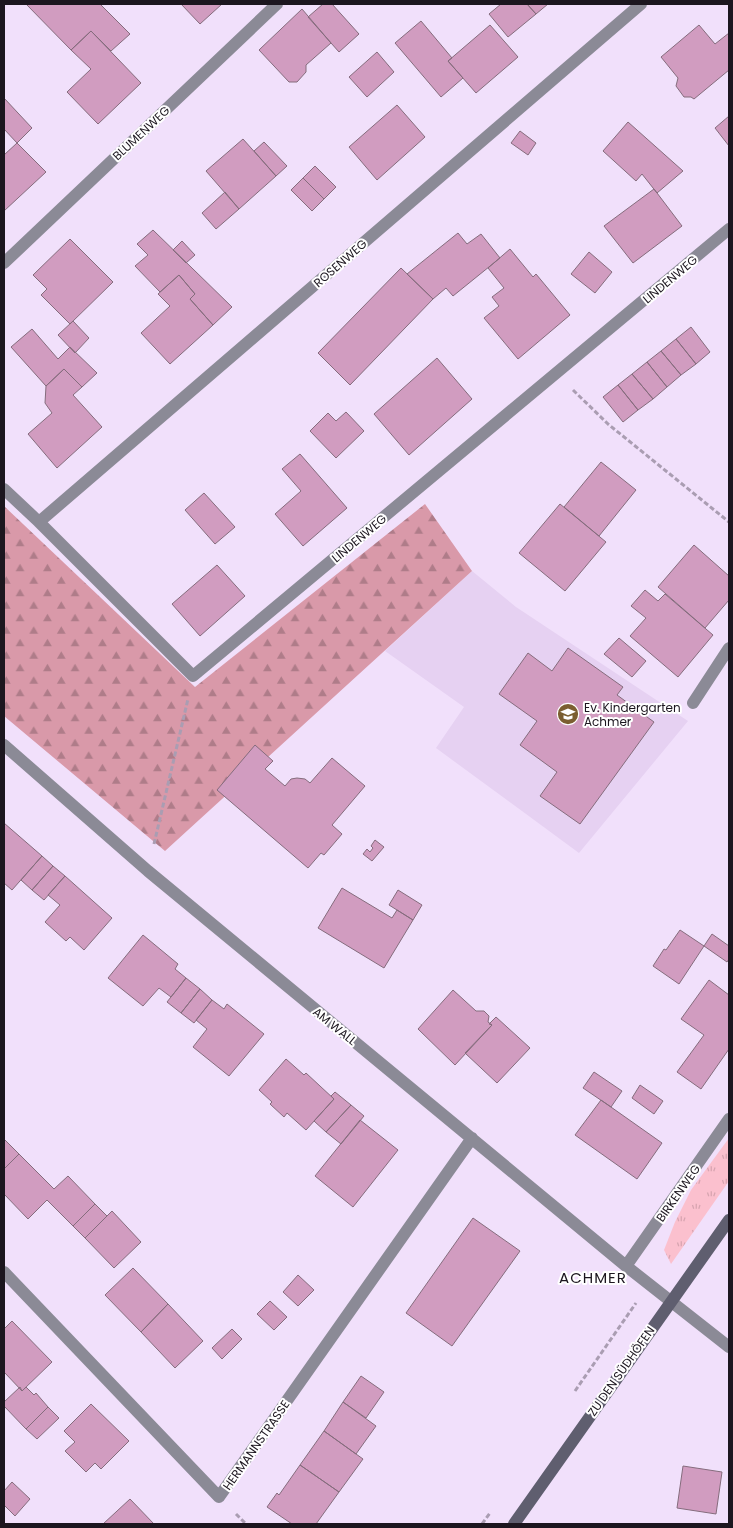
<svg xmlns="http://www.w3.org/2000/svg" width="733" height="1528" viewBox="0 0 733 1528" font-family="Poppins,sans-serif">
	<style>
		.built { fill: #e6d1f2 }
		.grass { fill: url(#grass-tufts) }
		.forest { fill: url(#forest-firs) }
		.building { fill: #d19cc0; stroke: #856c7d }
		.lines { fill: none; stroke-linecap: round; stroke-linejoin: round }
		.path { stroke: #aa9db2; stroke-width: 3; stroke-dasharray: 5 2.5; stroke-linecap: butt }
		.street { stroke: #8b8a96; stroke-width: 12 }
		.secondary { stroke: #5f5e6f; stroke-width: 12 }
		.labels { text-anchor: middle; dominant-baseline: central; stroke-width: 4; stroke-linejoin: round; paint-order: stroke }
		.street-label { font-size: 12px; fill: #1c161f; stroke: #fff }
		.poi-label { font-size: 12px; fill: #1c161f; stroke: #fff; text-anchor: start }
		.quarter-label { font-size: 15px; letter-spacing: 1px; fill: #1c161f; stroke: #fff }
	</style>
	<defs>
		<pattern id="grass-tufts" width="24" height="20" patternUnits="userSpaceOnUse" patternTransform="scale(1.25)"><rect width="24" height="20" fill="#fbc0ce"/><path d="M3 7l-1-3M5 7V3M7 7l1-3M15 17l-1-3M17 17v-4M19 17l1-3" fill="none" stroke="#d7a4b0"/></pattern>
		<pattern id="forest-firs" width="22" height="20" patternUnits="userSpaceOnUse" patternTransform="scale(1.25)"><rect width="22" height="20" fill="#d999a9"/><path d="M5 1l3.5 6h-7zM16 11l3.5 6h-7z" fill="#af7c89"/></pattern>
	</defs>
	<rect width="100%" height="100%" fill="#f1e0fb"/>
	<path class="built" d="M472,571L516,607L688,721L579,853L436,748L464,707L385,651Z"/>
	<path class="grass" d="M729,1138V1181L671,1264L664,1250L675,1222L691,1190Z"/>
	<path class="forest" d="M425,504L472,571L165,851L4,716V506L195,687Z"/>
	<path class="building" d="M26,4H100L130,34L111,51L91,31L71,50Z
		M181,4H222L200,24Z
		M323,4H332L359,34L339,52L308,17Z
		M501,4H527L536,14L508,37L489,14Z
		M527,4H548L536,14Z
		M302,9L331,43L306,65V72L297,82H289L259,50Z
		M421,21L452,58L448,61L463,78L441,97L395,43Z
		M490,25L518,57L476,93L448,61Z
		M699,25L715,44L729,33V70L694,99L691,97H684L676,86L678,78L661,57Z
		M91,31L141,83L98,124L67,92L91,69L71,50Z
		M377,52L394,72L367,97L349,77Z
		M4,98L32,128L17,143L4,129Z
		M397,105L425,137L377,180L349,147Z
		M729,116V146L715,128Z
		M628,122L683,171L657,193L642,174L636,181L603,151Z
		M520,131L536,143L528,155L511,143Z
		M243,139L276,176L239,209L206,171Z
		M264,142L287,166L276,176L254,151Z
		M17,143L46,172L4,211V155Z
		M315,166L336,187L324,199L303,178Z
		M303,178L324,199L312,211L291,190Z
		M654,189L682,226L633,263L604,226Z
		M225,192L239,209L216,229L202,213Z
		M153,230L232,307L213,325L190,299L195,294L179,275L160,292L135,266L148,255L137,244Z
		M458,233L467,244L481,234L500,258L453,296L446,288L433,299L407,274Z
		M70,239L113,282L70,324L41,295L47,289L33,275Z
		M182,241L195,255L186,263L173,250Z
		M510,249L533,277L536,274L570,315L518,359L484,318L499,306L492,297L504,288L488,268Z
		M589,252L612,272L595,293L571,274Z
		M401,268L433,299L350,385L318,353Z
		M179,275L195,294L190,299L213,325L170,364L141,333L170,306L158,294Z
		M73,321L89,338L75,353L58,335Z
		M691,327L710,352L696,364L676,339Z
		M32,329L58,359L70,347L97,373L82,387L64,369L46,386L11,347Z
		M676,339L696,364L681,375L661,351Z
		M661,351L681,375L667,387L647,362Z
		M437,358L472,399L409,455L374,414Z
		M647,362L667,387L653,399L632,374Z
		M64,369L82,387L73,395L102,427L57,468L28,434L52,413L45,403L46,386Z
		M632,374L653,399L638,410L618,385Z
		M618,385L638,410L623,422L603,397Z
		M346,412L364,431L336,458L310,431L328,413L336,421Z
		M300,454L347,508L303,546L275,514L301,491L282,469Z
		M601,462L636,490L599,536L564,507Z
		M204,493L235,527L215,544L185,510Z
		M560,504L606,542L565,591L519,553Z
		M694,545L729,576V600L705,628L658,587Z
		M217,565L245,596L200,636L172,604Z
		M645,590L658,601L665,594L713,635L678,677L630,636L646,618L631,606Z
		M619,638L646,661L632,677L604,654Z
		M568,648L623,687L617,695L654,722L580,824L540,796L557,772L520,745L537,721L499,694L528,653L552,671Z
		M255,745L273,761L265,769L285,786L291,779L297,778L305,779L310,783L332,758L365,786L332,825L342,834L324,855L321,853L308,868L217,790Z
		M4,823L42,856L12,890L4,883Z
		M375,840L384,847L372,861L363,854L367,849L370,852L373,848L371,846Z
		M42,856L53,866L32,890L21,880Z
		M53,866L65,876L44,900L32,890Z
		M65,876L112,918L84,950L70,937L66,941L45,922L60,905L48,895Z
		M342,888L392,918L397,910L413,920L384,968L318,928Z
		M398,890L422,905L413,920L389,905Z
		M680,930L704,946L679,984L653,966L664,949L666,950Z
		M712,934L729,946V959L727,962L704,946Z
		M143,935L178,964L175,969L186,978L171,997L159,988L143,1006L108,978Z
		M186,978L200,989L181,1013L167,1002Z
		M709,980L729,995V1049L701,1089L677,1072L704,1035L681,1019Z
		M200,989L212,1000L194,1023L181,1013Z
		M453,990L476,1011H484L489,1016L488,1022L492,1025L455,1065L418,1029Z
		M212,1000L224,1009L227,1004L264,1034L229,1076L193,1047L207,1029L196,1020Z
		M496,1017L530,1048L497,1083L465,1053L492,1025L489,1024Z
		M286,1059L304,1075L306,1073L334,1099L306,1130L287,1113L284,1117L270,1104L272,1102L259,1090Z
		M594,1072L622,1091L611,1107L583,1088Z
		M640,1085L663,1101L654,1114L632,1098Z
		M335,1092L351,1105L326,1132L314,1121L334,1099L331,1096Z
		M601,1100L662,1143L637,1179L575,1135Z
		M351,1105L364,1116L341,1144L326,1132Z
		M360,1120L398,1150L353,1207L315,1176Z
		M4,1139L19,1154L4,1169Z
		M19,1154L54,1189L68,1176L95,1204L73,1226L47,1200L28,1219L4,1194V1169Z
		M95,1204L107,1216L85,1238L73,1226Z
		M112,1211L141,1242L114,1268L85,1238Z
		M473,1218L520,1251L452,1346L406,1313Z
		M133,1268L168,1304L141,1332L105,1295Z
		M298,1275L314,1290L298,1306L283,1292Z
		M270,1301L287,1317L274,1330L257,1314Z
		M168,1304L203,1341L175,1368L141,1332Z
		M12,1321L52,1362L22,1391L5,1373L4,1374V1329Z
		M232,1329L242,1339L222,1359L212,1348Z
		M361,1376L384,1392L366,1418L343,1402Z
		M20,1387L22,1391L26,1387L34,1395L36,1393L48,1407L26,1429L4,1406V1402Z
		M343,1402L376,1426L356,1454L324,1431Z
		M91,1404L129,1441L101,1469L95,1463L86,1472L65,1451L75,1442L64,1431Z
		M48,1407L59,1418L37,1439L26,1429Z
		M324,1431L363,1459L339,1492L300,1465Z
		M300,1465L339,1492L316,1524H292L267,1507L277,1493L279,1495Z
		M683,1466L722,1472L716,1514L677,1508Z
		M12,1482L30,1499L15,1516L4,1505V1491Z
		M130,1499L154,1524H103Z"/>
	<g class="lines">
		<path class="path" d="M573,390L608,424L729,522
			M154,844L188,699
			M575,1391L636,1303
			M236,1514L246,1524
			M482,1524L490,1513"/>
		<path class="street" d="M4,263L277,4
			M4,489L39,522L193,676L729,229
			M39,522L641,4
			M693,703L729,648
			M4,745L148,871L626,1266L729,1347
			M626,1266L729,1119
			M4,1272L219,1497L472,1138"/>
		<path class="secondary" d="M514,1524L729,1220"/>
	</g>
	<defs>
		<g id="school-disc" transform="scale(1.125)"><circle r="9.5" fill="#7b5e31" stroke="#fff"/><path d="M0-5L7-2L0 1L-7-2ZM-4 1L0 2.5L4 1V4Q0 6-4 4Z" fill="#fff"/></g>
	</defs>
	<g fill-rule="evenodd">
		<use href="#school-disc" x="568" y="714"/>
	</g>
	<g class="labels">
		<g class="street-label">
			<text transform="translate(141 133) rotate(-43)">BLUMENWEG</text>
			<text transform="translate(340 263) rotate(-41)">ROSENWEG</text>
			<text transform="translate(670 279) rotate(-40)">LINDENWEG</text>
			<text transform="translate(359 538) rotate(-40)">LINDENWEG</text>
			<text transform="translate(335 1026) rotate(39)">AM WALL</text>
			<text transform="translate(678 1193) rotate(-55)">BIRKENWEG</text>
			<text transform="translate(621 1371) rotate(-55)">ZU DEN SÜDHÖFEN</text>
			<text transform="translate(256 1445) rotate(-55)">HERMANNSTRASSE</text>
		</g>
		<g class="poi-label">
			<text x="584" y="707">Ev. Kindergarten<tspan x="584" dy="14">Achmer</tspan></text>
		</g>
		<g class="quarter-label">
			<text x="593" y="1277">ACHMER</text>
		</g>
	</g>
	<rect width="733" height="1528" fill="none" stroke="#1c161f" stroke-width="10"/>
</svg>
